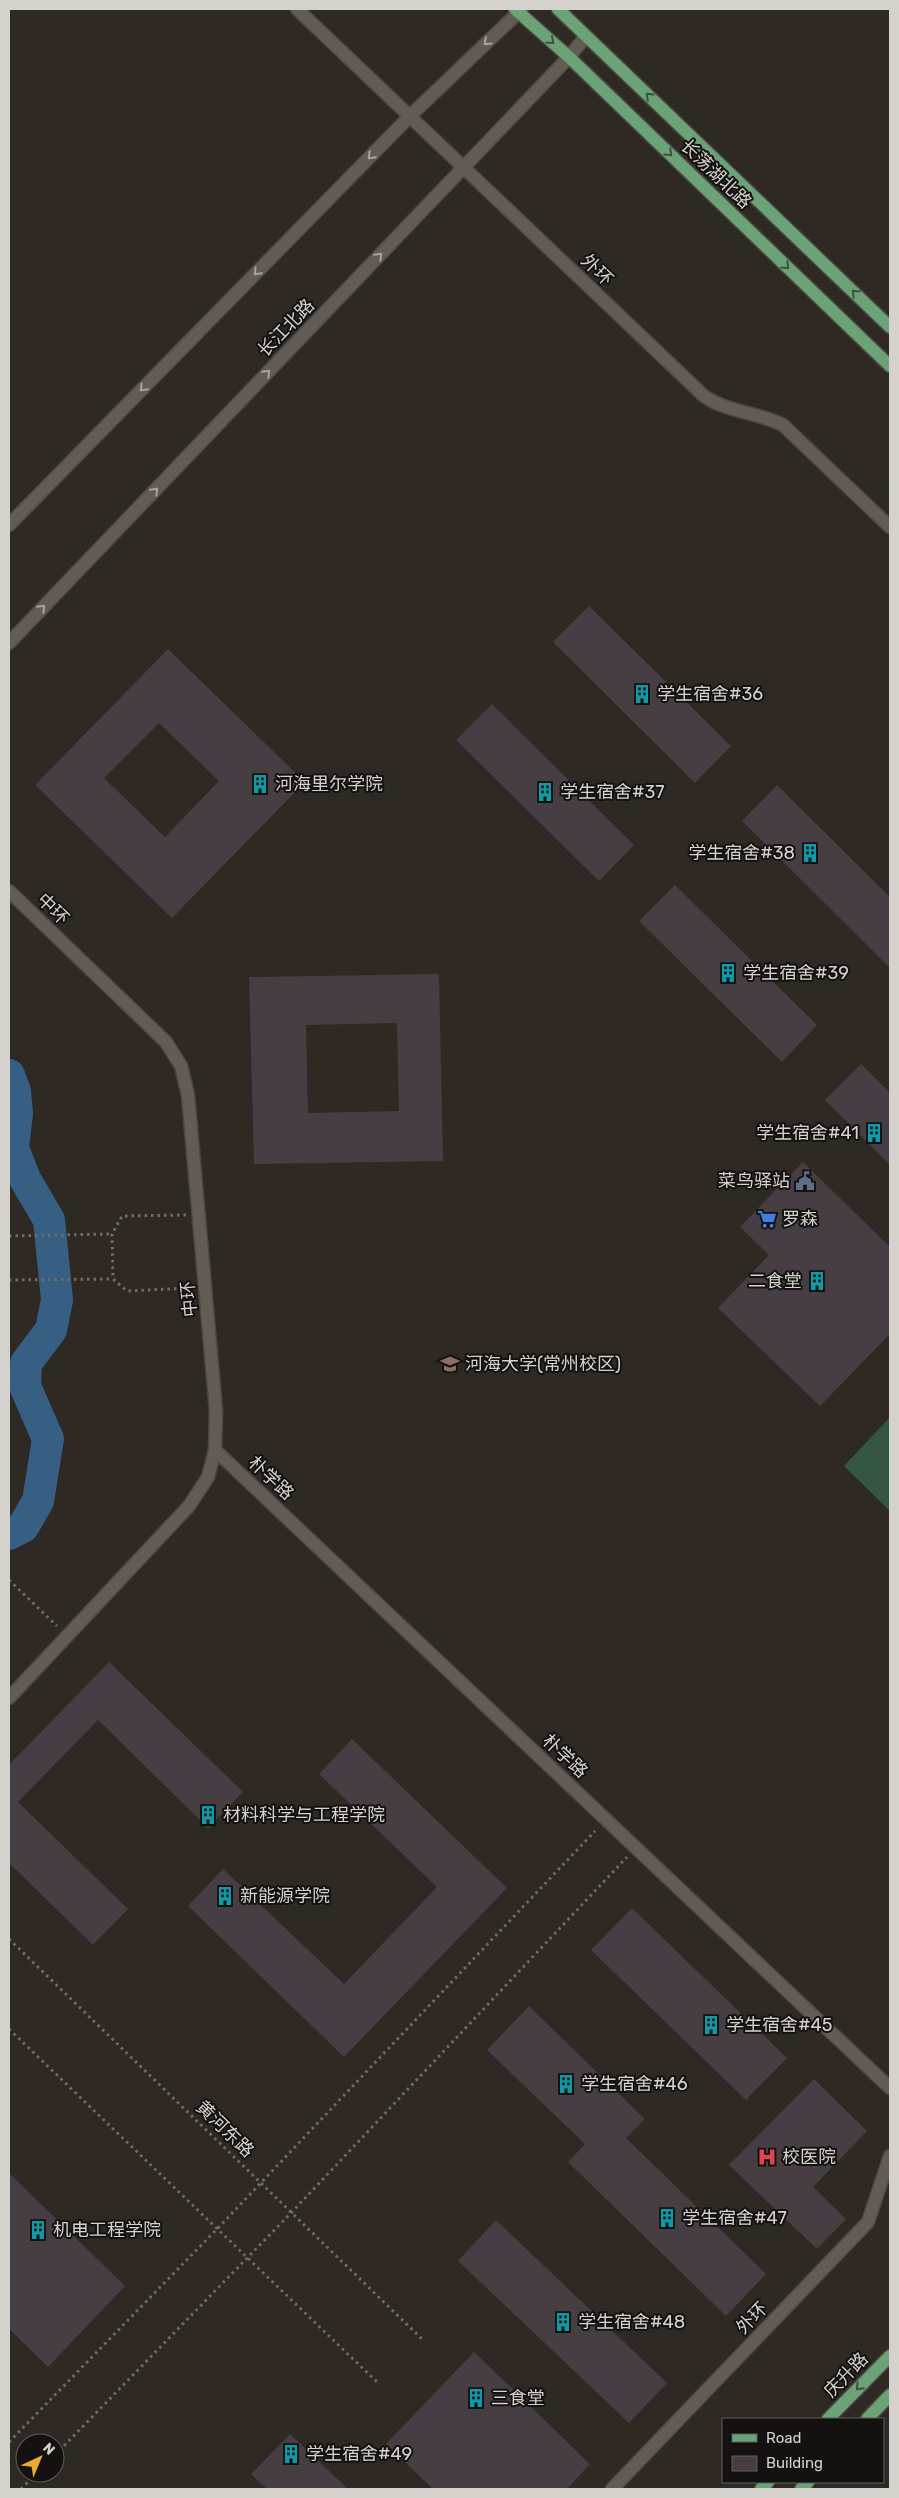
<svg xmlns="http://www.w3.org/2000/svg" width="899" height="2498" viewBox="0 0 899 2498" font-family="Rubik,'Noto Sans SC',sans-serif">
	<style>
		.green { fill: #345643 }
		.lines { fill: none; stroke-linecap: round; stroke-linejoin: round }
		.river { stroke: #375f84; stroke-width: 32 }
		.building { fill: #463e43; fill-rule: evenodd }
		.minor-casing { stroke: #4b4742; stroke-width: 15 }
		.major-casing { stroke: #4b4742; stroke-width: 15 }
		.path { stroke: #716c67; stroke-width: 3; stroke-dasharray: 2.5 4; stroke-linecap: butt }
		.minor { stroke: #625c55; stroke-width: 12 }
		.major { stroke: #6ba377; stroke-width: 12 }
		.oneway { stroke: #3b533e }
		.oneway2 { stroke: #a7a39e }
		.labels { text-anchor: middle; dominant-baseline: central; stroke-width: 4; stroke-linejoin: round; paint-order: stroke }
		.street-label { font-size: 18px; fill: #d5d2ce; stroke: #141210 }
		.poi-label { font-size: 18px; fill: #d5d2ce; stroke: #141210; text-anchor: start }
	</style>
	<rect width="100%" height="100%" fill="#2e2923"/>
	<path class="green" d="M890,1417V1511L844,1466Z"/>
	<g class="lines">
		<path class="river" d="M9,1075L15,1091L17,1114L13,1148L25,1179L49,1220L57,1300L51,1330L26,1363L25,1386L48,1439L38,1501L23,1527L9,1534"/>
	</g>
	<path class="building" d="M589,606L731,746L695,783L553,642Z
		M168,649L305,782L172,918L35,785ZM159,723L219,781L165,837L104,778Z
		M492,704L634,845L599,881L456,740Z
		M777,785L890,897V968L742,821Z
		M675,885L817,1025L782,1062L639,921Z
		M439,974L443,1161L254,1164L249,977ZM397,1023L399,1111L308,1113L306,1025Z
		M861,1064L890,1093V1165L825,1100Z
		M803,1162L890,1247V1334L820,1406L718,1308L769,1255L740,1227Z
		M109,1662L243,1792L208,1828L98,1720L18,1802L128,1909L93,1945L9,1863V1765Z
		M352,1739L507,1888L344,2057L188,1906L223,1869L344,1984L437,1887L319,1774Z
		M632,1908L787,2058L746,2100L591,1950Z
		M529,2006L645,2119L626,2138L766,2274L726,2316L568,2162L585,2144L487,2050Z
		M814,2079L867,2131L813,2187L846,2219L817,2249L729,2165Z
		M9,2173L125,2286L48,2367L9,2329Z
		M496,2220L667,2383L629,2423L458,2261Z
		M474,2352L590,2464L567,2489H433L386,2444Z
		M290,2434L348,2489H267L251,2474Z"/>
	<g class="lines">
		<g class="minor-casing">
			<path id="minor" d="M297,9L704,396C729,413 757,412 783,425L890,527
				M9,525L411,115L522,9
				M9,643L569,57L586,36
				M9,891L166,1042L181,1066L188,1095L216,1411L215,1450L208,1477L189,1506L9,1698
				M215,1450L890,2088
				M612,2489L868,2222L890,2156"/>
		</g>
		<g class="major-casing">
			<path id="major" d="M515,9L569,57L890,366
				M558,9L890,327
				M828,2419L890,2356
				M867,2419L890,2395
				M761,2489L768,2482
				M801,2489L808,2482"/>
		</g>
		<path class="path" d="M186,1215L122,1216L112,1234L113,1279L127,1291L191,1288
			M9,1236L112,1234
			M9,1280L113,1279
			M9,1580L57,1626
			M9,1939L422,2339
			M9,2029L377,2382
			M9,2442L218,2228L595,1831
			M55,2455L291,2213L627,1857
			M21,2489L37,2473"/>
		<use href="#minor" class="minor"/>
		<use href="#major" class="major"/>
	</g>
	<defs><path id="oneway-chevron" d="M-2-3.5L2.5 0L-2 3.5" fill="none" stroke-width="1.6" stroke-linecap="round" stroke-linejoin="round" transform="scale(1.25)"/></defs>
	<g class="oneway">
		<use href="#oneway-chevron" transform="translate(551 41) rotate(41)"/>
		<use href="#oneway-chevron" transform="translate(649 96) rotate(-136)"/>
		<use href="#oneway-chevron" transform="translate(669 153) rotate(44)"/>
		<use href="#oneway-chevron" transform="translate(786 266) rotate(44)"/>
		<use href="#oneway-chevron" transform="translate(855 293) rotate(-136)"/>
		<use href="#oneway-chevron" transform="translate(859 2387) rotate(134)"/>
	</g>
	<g class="oneway2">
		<use href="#oneway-chevron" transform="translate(487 42) rotate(137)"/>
		<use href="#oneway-chevron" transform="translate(371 156) rotate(134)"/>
		<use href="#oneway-chevron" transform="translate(379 256) rotate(-46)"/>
		<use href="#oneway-chevron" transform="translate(257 272) rotate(134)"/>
		<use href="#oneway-chevron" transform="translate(267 373) rotate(-46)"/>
		<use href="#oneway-chevron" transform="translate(143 388) rotate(134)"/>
		<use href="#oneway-chevron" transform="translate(155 491) rotate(-46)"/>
		<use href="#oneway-chevron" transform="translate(42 608) rotate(-46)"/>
	</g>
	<defs>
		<g id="building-bare" transform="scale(1.5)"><path d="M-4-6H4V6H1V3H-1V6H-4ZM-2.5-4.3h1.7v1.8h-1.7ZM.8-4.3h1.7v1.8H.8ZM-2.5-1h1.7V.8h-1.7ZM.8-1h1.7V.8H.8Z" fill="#0f9aa8" stroke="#141210" stroke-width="2.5" paint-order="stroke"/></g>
		<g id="civic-bare" transform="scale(1.5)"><path d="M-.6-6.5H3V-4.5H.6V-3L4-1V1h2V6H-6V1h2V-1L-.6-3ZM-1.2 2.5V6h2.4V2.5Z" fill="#5c6f8a" stroke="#141210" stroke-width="2.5" paint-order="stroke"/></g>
		<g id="supermarket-bare" transform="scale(1.5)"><path d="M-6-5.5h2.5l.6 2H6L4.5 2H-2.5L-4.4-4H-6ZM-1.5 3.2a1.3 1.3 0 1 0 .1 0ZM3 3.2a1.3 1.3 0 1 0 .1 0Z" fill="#3f7fe0" stroke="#141210" stroke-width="2.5" paint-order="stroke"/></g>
		<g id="university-bare" transform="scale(1.5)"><path d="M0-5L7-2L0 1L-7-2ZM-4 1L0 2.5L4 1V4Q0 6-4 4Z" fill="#8d6e63" stroke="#141210" stroke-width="2.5" paint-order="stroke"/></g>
		<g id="hospital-bare" transform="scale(1.5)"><path d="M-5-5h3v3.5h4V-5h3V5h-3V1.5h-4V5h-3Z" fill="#e0444e" stroke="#141210" stroke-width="2.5" paint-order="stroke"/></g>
	</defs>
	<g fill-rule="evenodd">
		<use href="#building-bare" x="642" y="694"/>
		<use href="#building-bare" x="260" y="784"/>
		<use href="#building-bare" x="545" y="792"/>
		<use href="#building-bare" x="810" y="853"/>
		<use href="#building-bare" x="728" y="973"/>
		<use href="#building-bare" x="874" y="1133"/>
		<use href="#civic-bare" x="805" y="1181"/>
		<use href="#supermarket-bare" x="767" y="1219"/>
		<use href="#building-bare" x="817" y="1281"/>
		<use href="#university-bare" x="450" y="1364"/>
		<use href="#building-bare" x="208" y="1815"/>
		<use href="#building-bare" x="225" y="1896"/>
		<use href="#building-bare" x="711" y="2025"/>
		<use href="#building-bare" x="566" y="2084"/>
		<use href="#hospital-bare" x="767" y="2157"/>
		<use href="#building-bare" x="667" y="2218"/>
		<use href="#building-bare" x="38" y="2230"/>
		<use href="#building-bare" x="563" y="2322"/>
		<use href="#building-bare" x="476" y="2398"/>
		<use href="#building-bare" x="291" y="2454"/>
	</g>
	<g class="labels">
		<g class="street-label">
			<text transform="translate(716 174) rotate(44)">长荡湖北路</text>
			<text transform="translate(597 270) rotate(44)">外环</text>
			<text transform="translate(286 328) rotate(-46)">长江北路</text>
			<text transform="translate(53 909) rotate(44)">中环</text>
			<text transform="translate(189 1299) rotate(-95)">中环</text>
			<text transform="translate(271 1478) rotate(43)">朴学路</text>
			<text transform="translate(565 1756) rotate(43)">朴学路</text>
			<text transform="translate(225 2129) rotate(44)">黄河东路</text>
			<text transform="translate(752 2318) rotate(-46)">外环</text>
			<text transform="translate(846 2375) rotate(-46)">庆升路</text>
		</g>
		<g class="poi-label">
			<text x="657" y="694">学生宿舍#36</text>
			<text x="275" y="784">河海里尔学院</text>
			<text x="560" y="792">学生宿舍#37</text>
			<text x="795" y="853" text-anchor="end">学生宿舍#38</text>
			<text x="743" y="973">学生宿舍#39</text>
			<text x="859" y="1133" text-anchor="end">学生宿舍#41</text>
			<text x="790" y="1181" text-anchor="end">菜鸟驿站</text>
			<text x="782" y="1219">罗森</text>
			<text x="802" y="1281" text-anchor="end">二食堂</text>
			<text x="465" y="1364">河海大学(常州校区)</text>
			<text x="223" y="1815">材料科学与工程学院</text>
			<text x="240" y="1896">新能源学院</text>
			<text x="726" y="2025">学生宿舍#45</text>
			<text x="581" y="2084">学生宿舍#46</text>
			<text x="782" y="2157">校医院</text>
			<text x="682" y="2218">学生宿舍#47</text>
			<text x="53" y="2230">机电工程学院</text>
			<text x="578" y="2322">学生宿舍#48</text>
			<text x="491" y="2398">三食堂</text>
			<text x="306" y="2454">学生宿舍#49</text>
		</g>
	</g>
	<rect width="899" height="2498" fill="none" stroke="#d5d2ce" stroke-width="20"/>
	<rect x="722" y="2418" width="162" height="65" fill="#141210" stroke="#615f5c"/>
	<rect x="732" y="2434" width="25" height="8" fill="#6ba377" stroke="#615f5c"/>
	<text x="766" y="2443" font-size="15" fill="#d5d2ce">Road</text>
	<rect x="732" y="2456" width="25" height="15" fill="#463e43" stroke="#615f5c"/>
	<text x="766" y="2468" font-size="15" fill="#d5d2ce">Building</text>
	<g transform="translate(40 2458) rotate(44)"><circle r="24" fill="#141210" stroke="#615f5c"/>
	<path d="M0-4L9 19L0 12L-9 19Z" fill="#e9ab38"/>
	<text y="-8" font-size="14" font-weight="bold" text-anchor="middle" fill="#d5d2ce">N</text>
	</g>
</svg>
